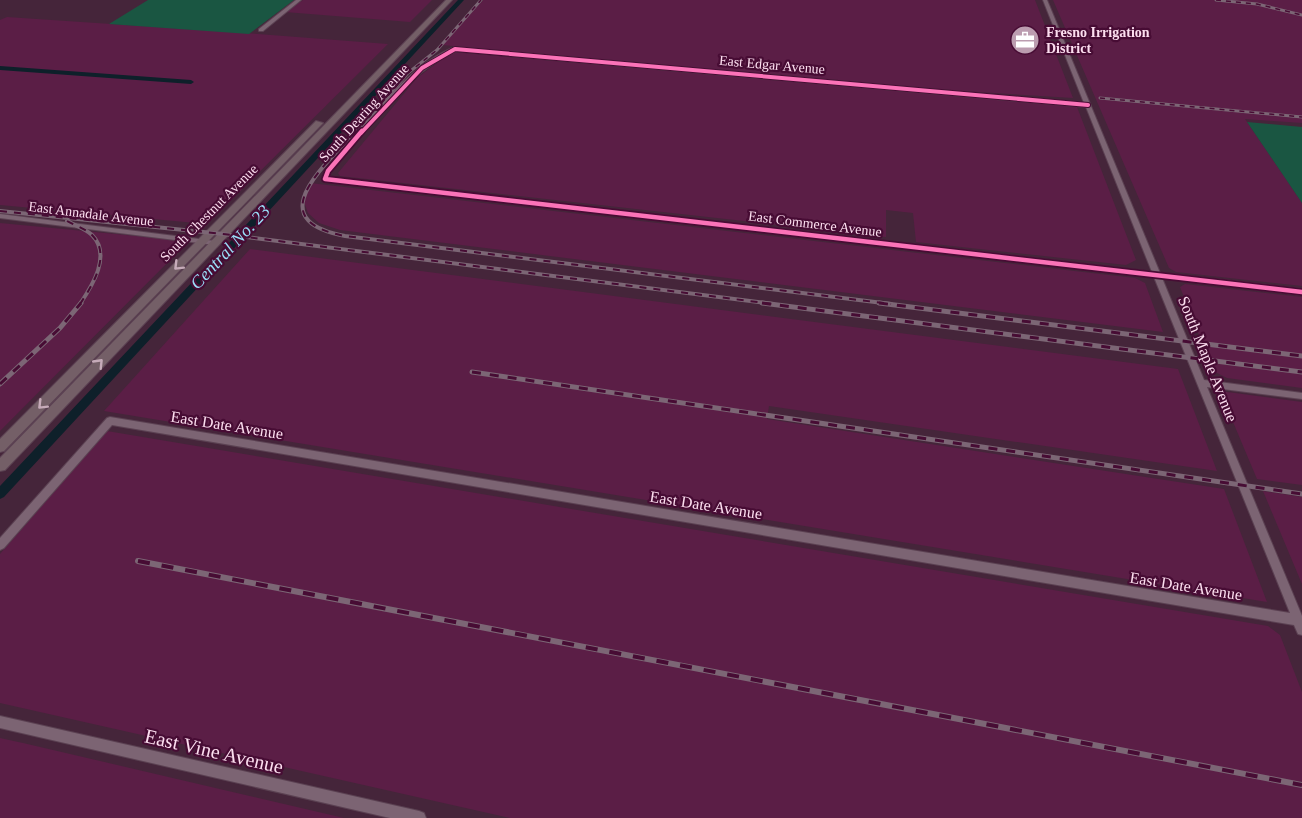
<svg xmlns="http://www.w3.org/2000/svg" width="1302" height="818" viewBox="0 0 1302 818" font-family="'Times New Roman',serif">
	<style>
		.built { fill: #5b1e46 }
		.green { fill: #1a5642 }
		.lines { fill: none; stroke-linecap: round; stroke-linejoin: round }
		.canal { fill: #0e202a; fill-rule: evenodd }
		.minor-casing { stroke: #5b4152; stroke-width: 2 }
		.major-casing { stroke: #5b4152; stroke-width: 2 }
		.minor { fill: #7c6473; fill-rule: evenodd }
		.major { fill: #745f67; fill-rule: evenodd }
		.rail-far3-casing { stroke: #7c6675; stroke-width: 3 }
		.rail-far2-casing { stroke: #7c6675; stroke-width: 4 }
		.rail-far1-casing { stroke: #7c6675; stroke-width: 5 }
		.rail-casing { stroke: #7c6675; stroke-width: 6 }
		.rail-far3 { stroke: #470c34; stroke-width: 1.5; stroke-dasharray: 5; stroke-linecap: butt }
		.rail-far2 { stroke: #470c34; stroke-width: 2; stroke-dasharray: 7; stroke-linecap: butt }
		.rail-far1 { stroke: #470c34; stroke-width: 3; stroke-dasharray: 9; stroke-linecap: butt }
		.rail { stroke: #470c34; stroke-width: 4; stroke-dasharray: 12; stroke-linecap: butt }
		.cycleway-far1-casing { stroke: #470c34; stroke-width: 6 }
		.cycleway-casing { stroke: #470c34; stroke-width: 8 }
		.cycleway-far1 { stroke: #fb73b8; stroke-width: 4 }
		.cycleway { stroke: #fb73b8; stroke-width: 4.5 }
		.oneway { stroke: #c6abb9 }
		.labels { text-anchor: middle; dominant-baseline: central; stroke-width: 4.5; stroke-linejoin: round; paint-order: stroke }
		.far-poi-label { font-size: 14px; font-weight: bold; fill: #fcdeef; stroke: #470c34; text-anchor: start }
		.far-street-label { font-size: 14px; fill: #fcdeef; stroke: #470c34 }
		.street-label { font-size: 16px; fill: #fcdeef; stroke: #470c34 }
		.water-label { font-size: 18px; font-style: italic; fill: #9adef8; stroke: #470c34 }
		.near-street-label { font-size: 20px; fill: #fcdeef; stroke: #470c34 }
	</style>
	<rect width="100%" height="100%" fill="#45253a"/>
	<path class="built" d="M303,0H432L410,22L285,12Z
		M483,0H1035L1073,98L962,91L442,45Z
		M1053,0H1302V123L1245,119L1302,203V286L1176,272L1169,268Z
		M7,17L258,34L388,44L207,224L0,205V20Z
		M452,52L1077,107L1136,260L1126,265L916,242L913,213L886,210V237L340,176L338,173L417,78Z
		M310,183L1135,278L1145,283L1163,332L340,230L319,223L308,213L303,199Z
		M0,223L189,241L0,431Z
		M250,249L1178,369L1217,471L769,406L767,419L1224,489L1267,602L104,411Z
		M1185,284L1302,297V388L1227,378L1213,371L1180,287Z
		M1220,391L1302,402V485L1257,479Z
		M107,431L1268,626L1280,635L1302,692V818H510L0,703V554Z
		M1263,491L1302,497V584Z
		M0,738L23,743L344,818H0Z"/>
	<path class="green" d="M148,0H294L249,34L109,24Z
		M1247,122L1302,127V203Z"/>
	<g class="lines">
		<path class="canal" d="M458,0H464L4,497L0,499V486Z
			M0,66L191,80L194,82L191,84L0,70Z"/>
		<g class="minor-casing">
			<path id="minor" d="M296,0H301L263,31H259V29Z
				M1043,0H1047L1160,273L1302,289V295L1162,278L1204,380L1302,393V399L1207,387L1302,616V635L1298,634L1294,625L112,425L4,548L0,550V538L107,418L110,417L1290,613L1154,277L325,181L322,179L326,170C361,130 405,66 455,47L1084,103ZM456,51L1086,107L1152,272L329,177L331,171C367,130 404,74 456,51Z
				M0,214L215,241L219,243L215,245L0,218Z
				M0,716L419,811L424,813L426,818H390L0,728Z"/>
		</g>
		<g class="major-casing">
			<path id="major" d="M446,0H452L5,470L0,471V458Z
				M316,121L323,123L4,451L0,452V439Z"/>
		</g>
		<use href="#minor" class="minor"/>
		<use href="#major" class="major"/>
		<g class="rail-far3-casing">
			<path id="rail-far3" d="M1216,0L1257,4L1302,15
				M1100,98L1302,117
				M355,133L408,73L437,50L481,0"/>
		</g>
		<g class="rail-far2-casing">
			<path id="rail-far2" d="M356,131C325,166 259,220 345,236L891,304
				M0,211L223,234L773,304
				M67,221C74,225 86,229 92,235C112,255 92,286 80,304"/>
		</g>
		<g class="rail-far1-casing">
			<path id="rail-far1" d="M762,303L1302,372
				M879,303L1302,356
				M472,372L1302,494
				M0,384L60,328L81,303"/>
		</g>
		<g class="rail-casing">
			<path id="rail" d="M138,561L1302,785"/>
		</g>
		<use href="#rail-far3" class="rail-far3"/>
		<use href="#rail-far2" class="rail-far2"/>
		<use href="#rail-far1" class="rail-far1"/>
		<use href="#rail" class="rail"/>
		<g class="cycleway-far1-casing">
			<path id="cycleway-far1" d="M361,133L422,68L455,49L1088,105"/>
		</g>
		<g class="cycleway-casing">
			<path id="cycleway" d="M362,131L328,171L325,179L1302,292"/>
		</g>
		<use href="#cycleway-far1" class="cycleway-far1"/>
		<use href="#cycleway" class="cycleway"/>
	</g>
	<defs><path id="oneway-chevron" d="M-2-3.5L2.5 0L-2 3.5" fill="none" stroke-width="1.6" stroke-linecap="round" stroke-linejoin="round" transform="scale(1.5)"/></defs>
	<g class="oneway">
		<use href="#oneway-chevron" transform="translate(178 266) rotate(135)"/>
		<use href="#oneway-chevron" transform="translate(99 363) rotate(-46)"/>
		<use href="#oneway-chevron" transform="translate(42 405) rotate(135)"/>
	</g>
	<defs>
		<g id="office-disc" transform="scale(1.5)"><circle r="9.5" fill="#bc9db0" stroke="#470c34"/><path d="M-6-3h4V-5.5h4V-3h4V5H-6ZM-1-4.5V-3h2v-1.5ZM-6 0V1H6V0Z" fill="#fff"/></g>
	</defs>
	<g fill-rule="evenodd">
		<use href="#office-disc" x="1025" y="40"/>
	</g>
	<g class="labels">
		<g class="far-poi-label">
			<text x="1046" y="32">Fresno Irrigation<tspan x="1046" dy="16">District</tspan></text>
		</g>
		<g class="far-street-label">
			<text transform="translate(772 65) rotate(5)">East Edgar Avenue</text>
			<text transform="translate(364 113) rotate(-48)">South Dearing Avenue</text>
			<text transform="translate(209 213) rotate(-45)">South Chestnut Avenue</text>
			<text transform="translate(91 214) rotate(7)">East Annadale Avenue</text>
			<text transform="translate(815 224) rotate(7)">East Commerce Avenue</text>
		</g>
		<g class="street-label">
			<text transform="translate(1208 359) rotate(68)">South Maple Avenue</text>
			<text transform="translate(227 425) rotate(9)">East Date Avenue</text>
			<text transform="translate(706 505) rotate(9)">East Date Avenue</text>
			<text transform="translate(1186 586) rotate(9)">East Date Avenue</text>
		</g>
		<g class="water-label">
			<text transform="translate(230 247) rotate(-47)">Central No. 23</text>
		</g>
		<g class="near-street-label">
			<text transform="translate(214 751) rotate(13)">East Vine Avenue</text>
		</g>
	</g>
</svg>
